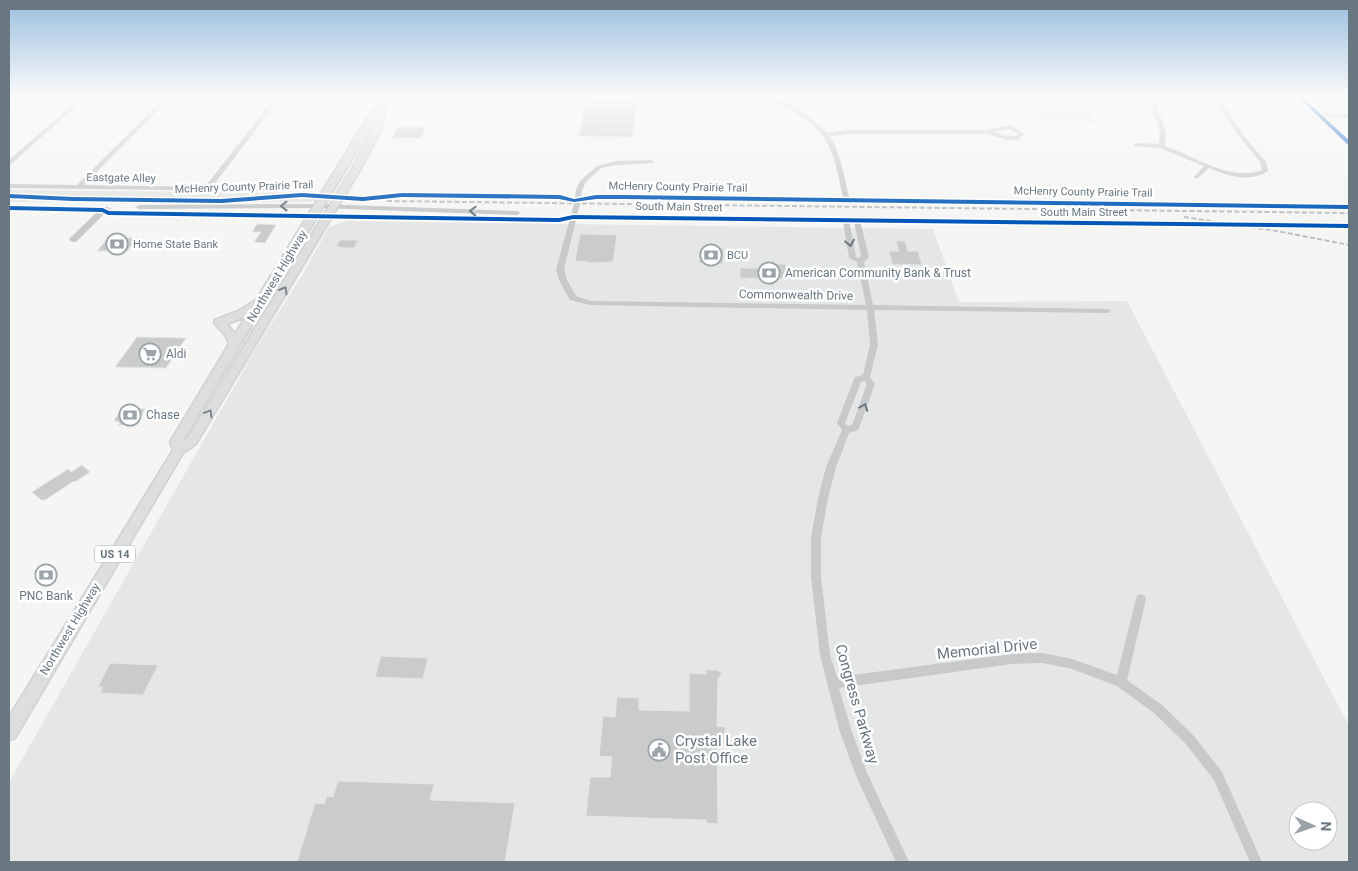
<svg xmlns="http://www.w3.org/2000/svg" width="1358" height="871" viewBox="0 0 1358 871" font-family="Roboto,sans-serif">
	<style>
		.built { fill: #e5e6e6; fill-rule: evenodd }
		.green { fill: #e4e6e2 }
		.building { fill: #cacccc; stroke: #e4e4e4 }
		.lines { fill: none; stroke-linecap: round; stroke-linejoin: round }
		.primary-casing { stroke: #d0d1d1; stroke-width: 3 }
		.minor { fill: #c7c9ca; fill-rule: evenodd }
		.tertiary { fill: #c7c9ca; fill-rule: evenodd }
		.primary { fill: #dddede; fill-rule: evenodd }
		.rail { stroke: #bebfbf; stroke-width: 2; stroke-dasharray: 5 2.5; stroke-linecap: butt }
		.cycleway-casing { stroke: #fff; stroke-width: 3 }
		.cycleway { fill: #0057b8; fill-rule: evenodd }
		.oneway { stroke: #697880 }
		.oneway2 { stroke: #7a878e }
		.labels { text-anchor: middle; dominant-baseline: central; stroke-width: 5; stroke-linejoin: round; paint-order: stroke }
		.far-street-label { font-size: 11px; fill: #697880; stroke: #fff }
		.far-poi-label { font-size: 11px; fill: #697880; stroke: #fff; text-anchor: start }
		.shield { fill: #fff; stroke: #96a0a6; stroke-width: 1 }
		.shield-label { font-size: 11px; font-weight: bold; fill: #697880 }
		.poi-label { font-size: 12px; fill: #697880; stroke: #fff; text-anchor: start }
		.street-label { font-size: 12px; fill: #697880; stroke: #fff }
		.near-street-label { font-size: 15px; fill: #697880; stroke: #fff }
		.near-poi-label { font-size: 15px; fill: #697880; stroke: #fff; text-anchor: start }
	</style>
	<rect width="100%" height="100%" fill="#f5f5f4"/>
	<path class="built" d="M346,221L933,229L959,302L1127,301L1349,726V862H9V782L258,345L304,272L329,227ZM1298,811H1328V841H1298Z"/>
	<path class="green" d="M1034,97C1061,97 1083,96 1097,123L1041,118Z
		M9,190L320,193L317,200L311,202H9Z"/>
	<path class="building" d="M587,98H638L632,137L579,136Z
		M397,127H426L421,138H392Z
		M257,224L276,225L265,243L254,242L261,232H252Z
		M580,234L617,235L613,262L588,263V262L575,261Z
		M109,237L138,238L127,251H97Z
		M340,240H358L354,248H343L336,246Z
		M896,241H905L908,251H918L922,265L892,264L889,251H899Z
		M711,248H723V264L699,263V252L711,250Z
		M767,264H786V268H797L798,279L740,278V268H768Z
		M137,337L186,338L166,368L115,367Z
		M123,408L145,409L137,421L127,425H118L120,423L114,420Z
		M82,465L90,472L75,482L74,481L45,500H41L32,492L68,469L71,472Z
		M381,656L428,658L423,679L375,677Z
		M110,663L158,665L143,695L100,693L103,687H98Z
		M706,670H718L722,674L718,678L717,726L725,727V743H717L718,824L706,823V820L586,816L590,777H610L612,757L599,756L603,716L615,717L617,697L639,698V710L689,711V673L706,674Z
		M338,781L434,784L430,800L515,803L505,862H297L315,803L324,804L327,796L333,797Z"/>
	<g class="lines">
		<g class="primary-casing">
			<path id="primary" d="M385,97H393L388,105L380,132L360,170L196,444L183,453L15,738L9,740V717L173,450L170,442L229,344L225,335L214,323L215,320L238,311L256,300L366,120ZM377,118L365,145L351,170L188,438L183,440ZM246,316L235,334L227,324L246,317Z"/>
		</g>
		<path class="minor" d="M81,97H87L11,164L9,165V160Z
			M165,97H171L84,185L205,187L275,97H281L212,187L263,188L265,189V191L9,188V184L77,185Z
			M762,97C783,95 814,118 827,133L847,130H987L1011,125L1024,134L1018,140H1008L987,134H847L830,136C841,155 844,176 849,197L846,199L843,197C834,156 832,132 791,110C782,105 771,102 762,97ZM1010,129L1018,134L1016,136H1008L994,132Z
			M1148,97H1154L1166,132L1165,146C1195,156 1229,182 1262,170L1260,162L1241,139L1212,97H1218L1245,137L1266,162L1268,171C1250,183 1227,176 1209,168L1197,179L1194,177L1204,166L1159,148L1134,146V144L1136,143L1159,144L1160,132Z
			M1297,97H1303L1321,113L1349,114V118L1324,117L1349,140V145L1347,144Z
			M651,160L653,161V163L617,165L601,168L586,182L582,190L580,204L564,269L567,280L576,296L590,301L866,305L857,262L849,258L843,221L846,219L849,221L856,257L859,258L861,256L854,221L857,219L860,221L869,257L864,262L873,305L1109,309L1110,311L1109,313H1106L874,310L878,344L870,377L875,384L859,428L858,430L849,433L836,467L828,498L821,538V577L830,655L837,677L1012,654L1043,653L1072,659L1117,675L1136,599L1137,596L1141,594L1145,596L1146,599L1127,680L1162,705L1193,735L1222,772L1262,862H1250L1214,780L1185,743L1154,713L1117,686L1072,669L1043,663L1012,664L839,688L851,729L867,773L909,862H896L856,776L839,729L820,655L811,577V538L818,498L826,467L842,430L837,423L854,379L855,377L863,375L870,344L867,310L590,305L570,300L559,280L556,269L574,204L576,190L580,181L597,166L617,161ZM864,381L867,384L852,425L848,426L845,423L861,382Z"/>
		<path class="tertiary" d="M319,204L517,211L521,213L517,215L319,208L139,209L135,207L139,205Z
			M9,206L107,207L111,209L110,211L559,218L573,215L1349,224V228L573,219L559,222L108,215L104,214L76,242H73L69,240L70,238L97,212L9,210Z"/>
		<use href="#primary" class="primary"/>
		<path class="rail" d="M387,201L1349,213
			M1184,217L1277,231L1349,245"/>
		<g class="cycleway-casing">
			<path id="cycleway" d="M1298,97H1302L1349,140V144H1347Z
				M302,193L363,197L402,193L560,195L574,199L596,195H625L1349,205V209L625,199H596L574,202L559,199L402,197L363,201L302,197L221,203L73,201L9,198V194L73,197L221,199Z
				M9,206L103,208L109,211L559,218L573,215L1349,224V228L573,219L559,222L108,215L102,212L9,210Z"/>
		</g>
		<use href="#cycleway" class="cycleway"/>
	</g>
	<defs><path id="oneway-chevron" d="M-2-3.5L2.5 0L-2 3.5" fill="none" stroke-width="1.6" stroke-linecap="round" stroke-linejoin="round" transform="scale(1.25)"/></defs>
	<g class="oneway">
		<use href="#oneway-chevron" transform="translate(284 206) rotate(180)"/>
		<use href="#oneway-chevron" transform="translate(473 211) rotate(-178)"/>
		<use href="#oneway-chevron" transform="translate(850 243) rotate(79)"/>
		<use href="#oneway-chevron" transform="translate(864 407) rotate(-69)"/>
	</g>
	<g class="oneway2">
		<use href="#oneway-chevron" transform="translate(284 290) rotate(-60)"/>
		<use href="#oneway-chevron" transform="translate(209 413) rotate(-59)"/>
	</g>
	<linearGradient id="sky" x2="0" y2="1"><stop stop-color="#9bbfdf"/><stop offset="0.44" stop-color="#fafafa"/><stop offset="1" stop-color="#fafafa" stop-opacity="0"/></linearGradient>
	<rect width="1358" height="219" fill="url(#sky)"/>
	<defs>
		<g id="bank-ring" transform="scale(1.125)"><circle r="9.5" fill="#fff" stroke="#9aa4a9" stroke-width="1.5"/><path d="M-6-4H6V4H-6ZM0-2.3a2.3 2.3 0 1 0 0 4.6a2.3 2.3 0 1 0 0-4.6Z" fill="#9aa4a9"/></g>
		<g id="supermarket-ring" transform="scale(1.125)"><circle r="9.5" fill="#fff" stroke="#9aa4a9" stroke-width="1.5"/><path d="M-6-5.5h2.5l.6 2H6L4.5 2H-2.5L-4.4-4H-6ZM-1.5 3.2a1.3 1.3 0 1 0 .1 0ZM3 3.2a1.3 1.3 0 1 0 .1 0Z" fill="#9aa4a9"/></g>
		<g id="civic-ring" transform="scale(1.125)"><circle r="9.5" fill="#fff" stroke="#9aa4a9" stroke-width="1.5"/><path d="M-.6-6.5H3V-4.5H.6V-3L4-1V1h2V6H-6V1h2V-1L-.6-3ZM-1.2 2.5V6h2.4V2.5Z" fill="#9aa4a9"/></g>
	</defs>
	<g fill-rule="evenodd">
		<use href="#bank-ring" x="117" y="244"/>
		<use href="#bank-ring" x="711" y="255"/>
		<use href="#bank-ring" x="769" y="273"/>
		<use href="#supermarket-ring" x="150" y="354"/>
		<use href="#bank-ring" x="130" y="415"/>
		<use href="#bank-ring" x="46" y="575"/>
		<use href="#civic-ring" x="659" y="750"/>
	</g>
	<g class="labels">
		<g class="far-street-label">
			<text transform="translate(121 178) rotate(1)">Eastgate Alley</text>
			<text transform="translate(244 187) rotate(-2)">McHenry County Prairie Trail</text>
			<text transform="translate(678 187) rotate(1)">McHenry County Prairie Trail</text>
			<text transform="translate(1083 192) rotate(1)">McHenry County Prairie Trail</text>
			<text transform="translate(679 207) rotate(1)">South Main Street</text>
			<text x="1084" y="212">South Main Street</text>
		</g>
		<g class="far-poi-label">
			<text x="133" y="244">Home State Bank</text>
			<text x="727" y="255">BCU</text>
		</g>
		<rect class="shield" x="95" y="545.5" width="40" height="17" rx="4"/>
		<g class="shield-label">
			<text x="115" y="554">US 14</text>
		</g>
		<g class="poi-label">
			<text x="785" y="273">American Community Bank &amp; Trust</text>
			<text x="166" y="354">Aldi</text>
			<text x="146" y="415">Chase</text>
			<text x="46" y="596" text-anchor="middle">PNC Bank</text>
		</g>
		<g class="street-label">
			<text transform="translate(277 276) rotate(-59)">Northwest Highway</text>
			<text transform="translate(796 295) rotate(1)">Commonwealth Drive</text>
			<text transform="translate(70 629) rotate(-59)">Northwest Highway</text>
		</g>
		<g class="near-street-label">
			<text transform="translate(987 649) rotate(-6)">Memorial Drive</text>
			<text transform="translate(857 704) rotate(74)">Congress Parkway</text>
		</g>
		<g class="near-poi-label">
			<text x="675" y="741">Crystal Lake<tspan x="675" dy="17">Post Office</tspan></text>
		</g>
	</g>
	<rect width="1358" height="871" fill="none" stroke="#697880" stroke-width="20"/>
	<g transform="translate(1313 826) rotate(92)"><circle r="24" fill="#ffffff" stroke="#c3c9cc"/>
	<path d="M0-4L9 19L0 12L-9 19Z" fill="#9aa4a9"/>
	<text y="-8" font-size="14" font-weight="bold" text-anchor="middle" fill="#697880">N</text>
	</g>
</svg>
